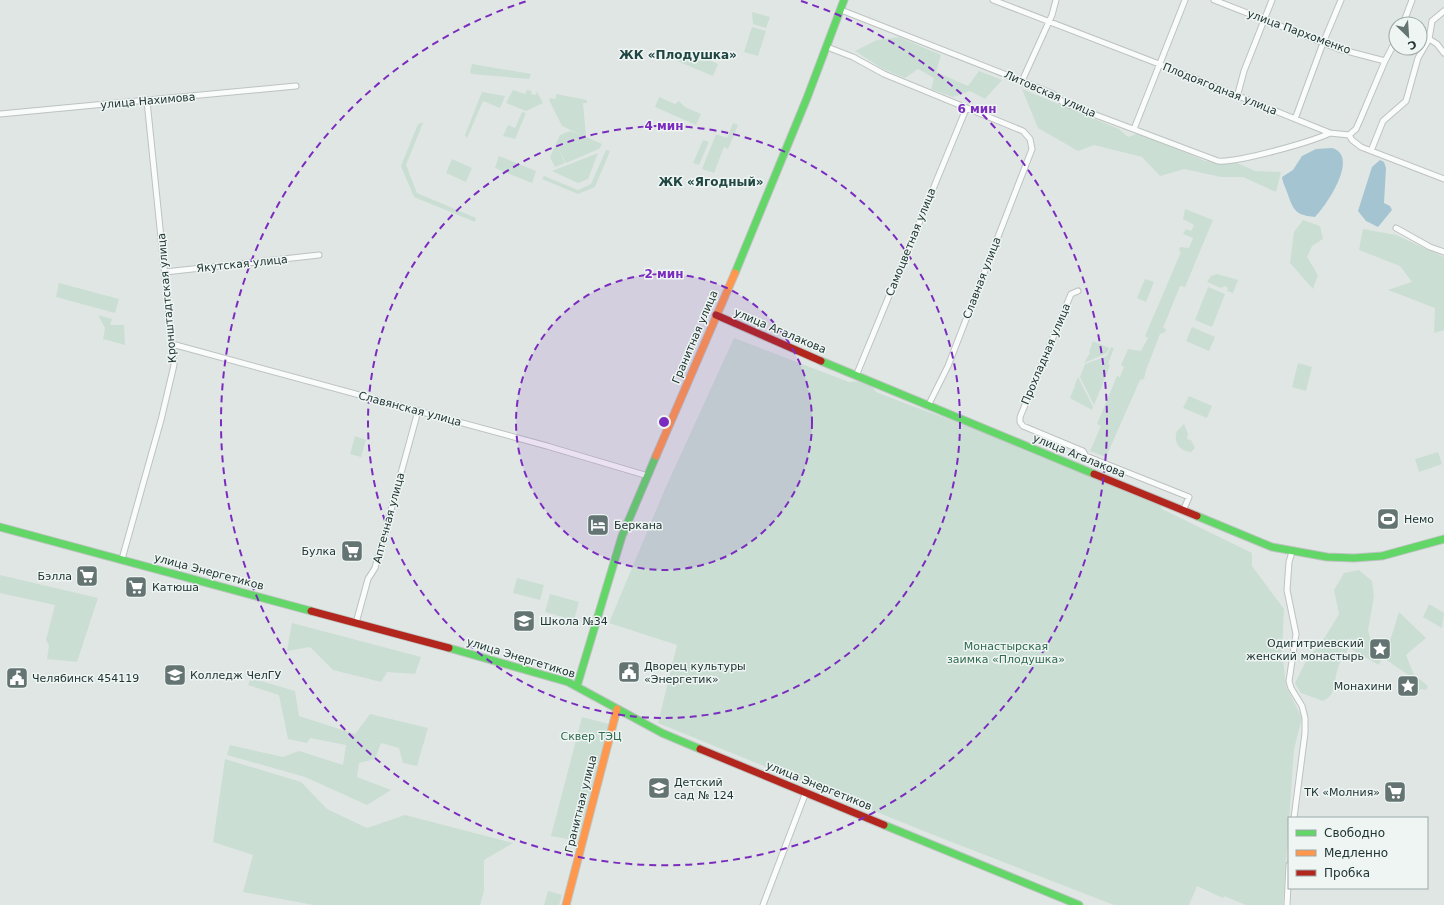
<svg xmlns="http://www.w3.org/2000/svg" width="1444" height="905" viewBox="0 0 1444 905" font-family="'DejaVu Sans',sans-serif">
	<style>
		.green { fill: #caded3 }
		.water { fill: #a4c4d1 }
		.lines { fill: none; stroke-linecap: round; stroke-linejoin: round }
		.street-casing { stroke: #bdc3c1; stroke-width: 7 }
		.fast-casing { stroke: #bdc3c1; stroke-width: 9 }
		.slow-casing { stroke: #bdc3c1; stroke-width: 9 }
		.jam-casing { stroke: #bdc3c1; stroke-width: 9 }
		.street { stroke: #fafbfb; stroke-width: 5 }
		.fast { stroke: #63d668; stroke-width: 7 }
		.slow { stroke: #ff974d; stroke-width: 7 }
		.jam { stroke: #b3261e; stroke-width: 7 }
		.ring { fill: none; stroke: #7b2cbf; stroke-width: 2; stroke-dasharray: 7 5 }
		.labels { text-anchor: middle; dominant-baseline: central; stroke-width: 3; stroke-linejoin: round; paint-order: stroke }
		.street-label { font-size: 11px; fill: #213634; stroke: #eef5f3 }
		.poi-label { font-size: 11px; fill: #213634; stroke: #eef5f3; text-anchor: start }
		.park-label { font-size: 11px; fill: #2f694e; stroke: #eef5f3 }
		.neighbourhood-label { font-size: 12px; font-weight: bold; fill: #1f4642; stroke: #eef5f3 }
		.centre { fill: #7b2cbf; stroke: #eef5f3; stroke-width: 2 }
		.ring-label { font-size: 12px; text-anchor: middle; font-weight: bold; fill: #7b2cbf; stroke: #eef5f3; stroke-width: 3; stroke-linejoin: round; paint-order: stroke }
	</style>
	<rect width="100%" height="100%" fill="#e0e6e4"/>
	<path class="green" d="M752,12L770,17L766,28L753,24Z
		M752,27L766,31L758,56L744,52Z
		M899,37L941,55L936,72L968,86L979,71L1002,80L985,99L970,91L953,97L931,89L934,78L918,69L905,78L883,69L855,51L877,40Z
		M680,53L700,61L703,57L718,64L713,76L677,61Z
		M472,64L531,74L529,79L472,74L470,72Z
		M1022,89L1119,129L1128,137L1140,133L1205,161L1237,163L1255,171L1281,172L1276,192L1243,177H1221L1184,169L1160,176L1142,157L1094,145L1078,151L1038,128Z
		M513,90L525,94L527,90L532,91L531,94L535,95L537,92L543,103L526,111L506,103Z
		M482,92L505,96L500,108L483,101L467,138L465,135Z
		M556,94L587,100V103H583L586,137L602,144L599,149L566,163L557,146L565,163L555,167L550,157L560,135L570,131L581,135L562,126L549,100L550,98L556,99Z
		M659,97L675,104L679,101L685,107L701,114L696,125L655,107Z
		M522,112L526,113L515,139L503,136L508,125L515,128Z
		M421,123H423L406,165L417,193L476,218L475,222L414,197L401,166L418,124Z
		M733,123L738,125L728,149L724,147L714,173L702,169L716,134L727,138Z
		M703,140L709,142L699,165L693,163Z
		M606,150L610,151L595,187L578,194L542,179L544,176L578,190L591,184Z
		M598,153L588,179L578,183L552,171Z
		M499,156L536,171L532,183L495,168Z
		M452,159L472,168L466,182L446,173Z
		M1185,209L1213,220L1185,287L1180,286L1163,328L1166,329L1165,332L1160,334L1146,370L1144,379L1140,380L1106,457L1090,451L1101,426L1097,424L1117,376L1120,377L1124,367L1121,365L1128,349L1141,351L1148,338L1145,336L1181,252L1179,250L1180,247L1189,248L1193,238L1183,234L1186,229L1191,231L1194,225L1183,219Z
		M1303,220L1320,226L1323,239L1312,246L1307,257L1318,275L1313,289L1290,263L1294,232Z
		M1363,229L1396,235L1444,257V330L1434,333L1435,308L1388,290L1412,282L1400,266L1359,250Z
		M1217,274L1238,280L1233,293L1227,291L1228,288L1225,286L1221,288L1207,282L1211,276Z
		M1145,279L1154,282L1146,302L1137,298Z
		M59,283L119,299L115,313L56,297Z
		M1208,287L1225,294L1212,327L1195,320Z
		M98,315L112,319L110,325H124L125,345L103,339L105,328Z
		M1192,327L1215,337L1209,351L1186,341Z
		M734,338L849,382L860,381L871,385L876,392C913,407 950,419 987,434C1045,456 1101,483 1159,503L1162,509L1252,553V566L1284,609L1282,650L1286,686L1302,718L1294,749L1283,905H1246L1224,896L1223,898L1197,886L1189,905H1114L926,832L658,723L677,645L609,623L665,489Z
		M1093,341L1109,348L1107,353L1084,363L1090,353L1089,352Z
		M1111,347L1114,348L1108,364L1110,365L1100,391L1098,392L1099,393L1094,405L1080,377L1085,364L1107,356Z
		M1298,363L1312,367L1306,391L1292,387Z
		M1078,377L1093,407L1092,410L1070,398L1074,388L1076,387H1074Z
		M1189,396L1212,406L1207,418L1183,408Z
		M1184,424L1188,434L1187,439L1191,440L1195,448L1191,452C1179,451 1173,442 1177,431Z
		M355,436L366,440L361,457L350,454Z
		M1438,452L1442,464L1419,472L1415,459Z
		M1359,570L1372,581L1374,597L1368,630L1372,645L1389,644L1399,612L1426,638L1406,655L1416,680L1418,678L1428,686L1426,690L1421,689L1412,697L1400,696V687H1408L1416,680L1385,659L1381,660L1379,665L1349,648C1345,654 1340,661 1338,668C1333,681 1338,694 1323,701L1301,693L1295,683L1306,661L1325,637L1339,614L1334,590L1344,573Z
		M0,575L98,598L77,662L47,659L49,646L46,640L55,605L0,593Z
		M517,578L544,585L540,600L513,593Z
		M550,594L579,602L574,620L545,612Z
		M1429,604L1444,613L1442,628L1423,617Z
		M292,623L421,657L415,674L387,672L381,682L333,670L310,647L287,651Z
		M251,678L295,691L299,716L355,734L370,714L428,728L417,766L403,763L399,748L381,743L375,759L359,763L357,777L391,790L367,805L305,777L227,755L230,745L283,757L299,751L343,765L346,745L310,738L307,743L288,739L279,695L248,685Z
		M582,717L609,724L580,832L568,839L551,836Z
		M225,759L301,782L327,809L367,828L405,815L513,843L484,860V891L480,905H314L243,892L253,855L213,842Z
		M548,891L562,895L559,905H544Z"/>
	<path class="water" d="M1332,148C1360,156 1327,205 1315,217C1297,215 1294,212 1288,195C1286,188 1283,184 1282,177L1293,170L1302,156L1316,149Z
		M1380,160L1384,162L1386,168L1384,203L1390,206L1392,210L1378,227L1366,221L1358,211L1372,167Z"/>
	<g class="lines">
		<g class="street-casing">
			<path id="street" d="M993,0L1159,64L1330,133L1349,135L1352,140L1361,147L1444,179
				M1214,0L1339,49L1385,61
				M841,10L1022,81L1053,94L1064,103L1218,161C1237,163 1311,142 1330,133
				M1403,24L1412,0
				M1429,39L1437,44L1444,53
				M827,47L853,57L884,74L1023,131L1030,139L1032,149L948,366L928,406
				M1022,81L1052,15L1056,0
				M1237,97L1244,71L1272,0
				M0,114L296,86
				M1295,119L1323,43L1341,0
				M1134,129L1185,0
				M1349,135L1356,129L1360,120L1385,61L1396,40
				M1371,151L1383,121L1406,101L1418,58L1429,39L1432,21L1444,11
				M1396,228L1430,247L1444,252
				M165,272L319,255
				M1078,291L1071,294L1020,417V422L1023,426L1083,451L1086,456L1189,497L1183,511
				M172,344L547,446L648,476
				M856,376L966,109
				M1292,552L1289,562L1287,590L1296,634L1289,681L1291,688L1302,706L1305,718V733L1294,818
				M122,559L161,420L174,365L147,101
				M356,623L368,579L375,568L418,411
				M763,905L806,792
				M1287,905L1289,865"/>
		</g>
		<g class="fast-casing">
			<path id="fast" d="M735,273L807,98L844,0
				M821,361L1094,474
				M1197,516L1272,547L1327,557L1354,558L1382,556L1444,539
				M0,527L311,611
				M449,648L568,682L662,733L700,749
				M577,686L622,536L656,456
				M884,825L1079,905"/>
		</g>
		<g class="slow-casing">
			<path id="slow" d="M656,456L735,273
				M566,905L617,709"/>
		</g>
		<g class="jam-casing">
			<path id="jam" d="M716,315L821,361
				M1094,474L1197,516
				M311,611L449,648
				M700,749L884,825"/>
		</g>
		<use href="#street" class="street"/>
		<use href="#fast" class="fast"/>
		<use href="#slow" class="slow"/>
		<use href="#jam" class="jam"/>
	</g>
	<circle cx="664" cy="422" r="148" fill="#7b2cbf" fill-opacity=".12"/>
	<g class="ring">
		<circle cx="664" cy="422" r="148"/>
		<circle cx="664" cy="422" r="296"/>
		<path d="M801 1A443 443 0 1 1 527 1"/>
	</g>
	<defs>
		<g id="stadium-square" transform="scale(1.15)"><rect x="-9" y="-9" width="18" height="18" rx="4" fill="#647472" stroke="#eef5f3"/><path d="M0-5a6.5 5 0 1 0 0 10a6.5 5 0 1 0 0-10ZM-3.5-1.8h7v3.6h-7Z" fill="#fff"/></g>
		<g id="hotel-square" transform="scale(1.15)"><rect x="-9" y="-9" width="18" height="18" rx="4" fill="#647472" stroke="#eef5f3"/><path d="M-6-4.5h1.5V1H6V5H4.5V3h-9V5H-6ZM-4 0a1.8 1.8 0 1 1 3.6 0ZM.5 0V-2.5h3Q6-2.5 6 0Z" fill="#fff"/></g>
		<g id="supermarket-square" transform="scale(1.15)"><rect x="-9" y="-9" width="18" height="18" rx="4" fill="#647472" stroke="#eef5f3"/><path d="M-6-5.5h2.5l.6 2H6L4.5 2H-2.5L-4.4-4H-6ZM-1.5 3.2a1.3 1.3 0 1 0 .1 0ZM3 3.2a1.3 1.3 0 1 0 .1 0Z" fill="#fff"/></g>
		<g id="school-square" transform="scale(1.15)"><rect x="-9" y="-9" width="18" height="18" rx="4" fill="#647472" stroke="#eef5f3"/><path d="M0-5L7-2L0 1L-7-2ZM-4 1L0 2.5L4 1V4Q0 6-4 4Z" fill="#fff"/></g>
		<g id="sight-square" transform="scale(1.15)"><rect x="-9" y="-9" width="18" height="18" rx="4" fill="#647472" stroke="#eef5f3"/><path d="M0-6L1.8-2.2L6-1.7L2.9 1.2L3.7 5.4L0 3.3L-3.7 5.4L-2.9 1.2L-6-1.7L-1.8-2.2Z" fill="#fff"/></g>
		<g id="civic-square" transform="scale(1.15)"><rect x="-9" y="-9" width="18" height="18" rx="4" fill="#647472" stroke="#eef5f3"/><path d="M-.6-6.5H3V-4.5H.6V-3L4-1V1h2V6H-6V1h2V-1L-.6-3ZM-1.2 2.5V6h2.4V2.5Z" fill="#fff"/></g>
		<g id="university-square" transform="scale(1.15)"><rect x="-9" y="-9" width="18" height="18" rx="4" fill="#647472" stroke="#eef5f3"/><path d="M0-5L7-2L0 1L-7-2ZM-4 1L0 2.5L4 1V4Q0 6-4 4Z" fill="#fff"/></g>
	</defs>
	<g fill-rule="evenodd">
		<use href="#stadium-square" x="1388" y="519"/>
		<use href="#hotel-square" x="598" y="525"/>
		<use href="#supermarket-square" x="352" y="551"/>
		<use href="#supermarket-square" x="87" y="576"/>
		<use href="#supermarket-square" x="136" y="587"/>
		<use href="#school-square" x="524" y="621"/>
		<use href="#sight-square" x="1380" y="649"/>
		<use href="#civic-square" x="629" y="672"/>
		<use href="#university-square" x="175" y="675"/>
		<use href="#civic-square" x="17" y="678"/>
		<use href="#sight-square" x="1408" y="686"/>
		<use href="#school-square" x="659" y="788"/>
		<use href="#supermarket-square" x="1395" y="792"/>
	</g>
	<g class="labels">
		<g class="street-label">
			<text transform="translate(1299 32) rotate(20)">улица Пархоменко</text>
			<text transform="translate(1220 89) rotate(22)">Плодоягодная улица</text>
			<text transform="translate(1050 94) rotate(24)">Литовская улица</text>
			<text transform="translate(148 101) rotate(-5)">улица Нахимова</text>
			<text transform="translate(911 242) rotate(-68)">Самоцветная улица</text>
			<text transform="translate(242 264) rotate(-6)">Якутская улица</text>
			<text transform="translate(982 278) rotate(-69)">Славная улица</text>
			<text transform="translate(167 298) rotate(-95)">Кронштадтская улица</text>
			<text transform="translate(780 331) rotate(23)">улица Агалакова</text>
			<text transform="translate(695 337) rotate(-67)">Гранитная улица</text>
			<text transform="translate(1046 354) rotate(-67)">Прохладная улица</text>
			<text transform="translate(410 409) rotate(15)">Славянская улица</text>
			<text transform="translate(1079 456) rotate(22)">улица Агалакова</text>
			<text transform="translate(389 518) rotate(-75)">Аптечная улица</text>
			<text transform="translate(209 572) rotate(15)">улица Энергетиков</text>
			<text transform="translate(521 658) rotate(17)">улица Энергетиков</text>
			<text transform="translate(819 786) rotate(22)">улица Энергетиков</text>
			<text transform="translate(581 804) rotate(-76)">Гранитная улица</text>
		</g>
		<g class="poi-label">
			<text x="1404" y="519">Немо</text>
			<text x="614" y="525">Беркана</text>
			<text x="336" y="551" text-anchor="end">Булка</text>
			<text x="72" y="576" text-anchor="end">Бэлла</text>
			<text x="152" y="587">Катюша</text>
			<text x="540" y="621">Школа №34</text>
			<text x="1364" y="643" text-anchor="end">Одигитриевский<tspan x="1364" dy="13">женский монастырь</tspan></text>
			<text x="644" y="666">Дворец культуры<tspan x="644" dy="13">«Энергетик»</tspan></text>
			<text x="190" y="675">Колледж ЧелГУ</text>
			<text x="32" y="678">Челябинск 454119</text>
			<text x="1392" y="686" text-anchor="end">Монахини</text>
			<text x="674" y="782">Детский<tspan x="674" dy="13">сад № 124</tspan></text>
			<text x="1380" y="792" text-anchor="end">ТК «Молния»</text>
		</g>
		<g class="park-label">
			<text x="1006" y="646">Монастырская<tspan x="1006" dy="13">заимка «Плодушка»</tspan></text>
			<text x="591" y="736">Сквер ТЭЦ</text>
		</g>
		<g class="neighbourhood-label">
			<text x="678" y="55">ЖК «Плодушка»</text>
			<text x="711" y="182">ЖК «Ягодный»</text>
		</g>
	</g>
	<circle cx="664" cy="422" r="6" class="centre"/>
	<g class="ring-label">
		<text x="977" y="113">6 мин</text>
		<text x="664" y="130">4 мин</text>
		<text x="664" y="278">2 мин</text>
	</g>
	<rect x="1288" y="817" width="140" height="72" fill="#eef5f3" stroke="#9ca9a7"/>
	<rect x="1296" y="830" width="20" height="6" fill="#63d668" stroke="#9ca9a7"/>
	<text x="1324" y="837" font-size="12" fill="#213634">Свободно</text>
	<rect x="1296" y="850" width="20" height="6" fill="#ff974d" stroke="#9ca9a7"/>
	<text x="1324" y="857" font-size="12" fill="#213634">Медленно</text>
	<rect x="1296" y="870" width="20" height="6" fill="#b3261e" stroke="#9ca9a7"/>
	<text x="1324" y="877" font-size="12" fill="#213634">Пробка</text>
	<g transform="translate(1408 36) rotate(155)"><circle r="19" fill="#eef5f3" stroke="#9ca9a7"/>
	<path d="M0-3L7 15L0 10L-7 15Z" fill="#647472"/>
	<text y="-6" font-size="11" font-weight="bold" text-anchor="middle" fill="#213634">С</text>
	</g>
</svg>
